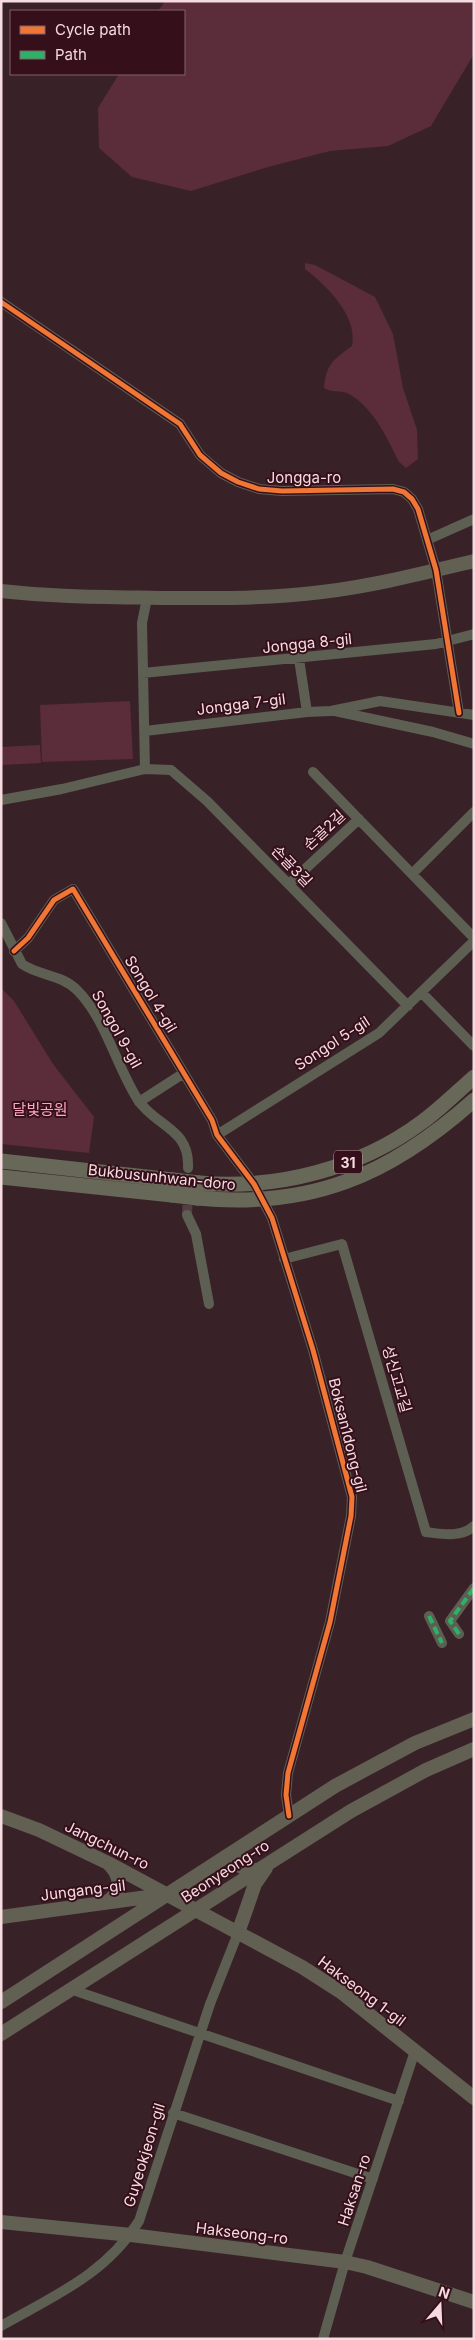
<svg xmlns="http://www.w3.org/2000/svg" width="475" height="2340" viewBox="0 0 475 2340" font-family="Inter,'Noto Sans KR',sans-serif">
	<style>
		.green { fill: #5b2c39 }
		.lines { fill: none; stroke-linecap: round; stroke-linejoin: round }
		.street-tunnel { stroke: #543e44; stroke-width: 10; stroke-dasharray: 10 5; stroke-linecap: butt }
		.street { stroke: #5d5f52; stroke-width: 10 }
		.secondary { stroke: #616052; stroke-width: 14 }
		.primary { stroke: #686858; stroke-width: 15 }
		.primary-bridge { stroke: #686858; stroke-width: 15 }
		.quiet { stroke: #2db169; stroke-width: 4; stroke-dasharray: 8 4; stroke-linecap: butt }
		.cycleway-casing { stroke: #35101b; stroke-width: 8 }
		.cycleway { stroke: #f07635; stroke-width: 5 }
		.labels { text-anchor: middle; dominant-baseline: central; stroke-width: 4; stroke-linejoin: round; paint-order: stroke }
		.shield { fill: #35101b; stroke: #bc9ea5; stroke-width: 1 }
		.shield-label { font-size: 14px; font-weight: bold; fill: #f6dbe0 }
		.street-label { font-size: 15px; fill: #f6dbe0; stroke: #35101b }
		.park-label { font-size: 15px; fill: #fca8bc; stroke: #35101b }
	</style>
	<rect width="100%" height="100%" fill="#382228"/>
	<path class="green" d="M165,1H474V54L431,126L388,146L330,151L268,167L191,191L132,177L99,148L98,108L119,74H184V11H158Z
		M305,263L315,265L375,297L393,334L403,388L417,430L418,459L406,468L399,462C387,438 373,406 347,393C339,390 332,393 324,388C326,364 334,359 352,346C358,316 327,286 305,269Z
		M130,701L133,759L42,762L40,705Z
		M40,745L41,763L1,765V747Z
		M1,988L14,1001L53,1064L94,1117L89,1153L1,1144Z"/>
	<g class="lines">
		<path class="street-tunnel" d="M187,1215L188,1191"/>
		<path class="street" d="M1,302L180,424L200,455L221,473L238,482L259,489L282,491L393,489L404,492L412,499L418,509L436,570L459,713
			M427,540L474,519
			M299,659L307,712
			M143,673L436,644L474,634
			M335,711L433,732L474,744
			M145,731L307,712L331,711L380,701L474,715
			M145,769L142,623L147,598
			M313,772L474,938
			M1,800L62,789L145,769L171,770L207,801L408,1006
			M412,874L474,812
			M289,884L359,819
			M1,923L22,964C39,976 61,974 77,990C106,1019 116,1066 138,1100C156,1127 190,1128 188,1168
			M14,951L28,938L54,900L73,889L212,1120L217,1135L254,1184L272,1218L313,1350L352,1497L351,1516L330,1622L288,1773L286,1795L289,1816
			M422,993L474,1046
			M139,1102L184,1073
			M217,1135L379,1033L474,941
			M187,1215L196,1234L209,1304
			M284,1259L342,1244L426,1532C442,1534 461,1538 474,1526
			M429,1616L442,1643
			M459,1634L450,1621L474,1588
			M70,1989L399,2101
			M173,2113L373,2179
			M1,2326C55,2295 105,2275 139,2221L210,2004L238,1933
			M323,2339L345,2262L415,2051"/>
		<path class="secondary" d="M1,591C54,597 106,597 160,598C214,598 268,599 322,592C373,586 424,573 474,561
			M1,1816L39,1830L108,1863L302,1967L341,1992L474,2098
			M240,1848L237,1856L238,1865L247,1870H256
			M105,1903C123,1893 122,1877 109,1864
			M1,1917L162,1895
			M238,1933L255,1884L266,1868
			M1,2002L335,1786L415,1743L474,1719
			M1,2034L351,1811L426,1770L474,1749
			M1,2222L131,2235L345,2262L367,2267L474,2302"/>
		<path class="primary" d="M1,1161L173,1180
			M1,1177L172,1195
			M199,1183C276,1190 359,1169 422,1122C440,1109 457,1092 474,1077
			M197,1198C311,1209 390,1175 474,1100"/>
		<path class="primary-bridge" d="M173,1180L199,1183
			M172,1195L197,1198"/>
		<path class="quiet" d="M429,1616L442,1643
			M459,1634L450,1621L474,1588"/>
		<g class="cycleway-casing">
			<path id="cycleway" d="M1,302L180,424L200,455L221,473L238,482L259,489L282,491L393,489L404,492L412,499L418,509L436,570L459,713
				M14,951L28,938L54,900L73,889L212,1120L217,1135L254,1184L272,1218L313,1350L352,1497L351,1516L330,1622L288,1773L286,1795L289,1816"/>
		</g>
		<use href="#cycleway" class="cycleway"/>
	</g>
	<g class="labels">
		<rect class="shield" x="334" y="1150.5" width="28" height="23" rx="4"/>
		<g class="shield-label">
			<text x="348" y="1162">31</text>
		</g>
		<g class="street-label">
			<text x="304" y="477">Jongga-ro</text>
			<text transform="translate(307 643) rotate(-6)">Jongga 8-gil</text>
			<text transform="translate(241 704) rotate(-7)">Jongga 7-gil</text>
			<text transform="translate(324 830) rotate(-43)">손골2길</text>
			<text transform="translate(292 866) rotate(46)">손골3길</text>
			<text transform="translate(151 994) rotate(59)">Songol 4-gil</text>
			<text transform="translate(117 1029) rotate(61)">Songol 9-gil</text>
			<text transform="translate(332 1043) rotate(-33)">Songol 5-gil</text>
			<text transform="translate(162 1177) rotate(6)">Bukbusunhwan-doro</text>
			<text transform="translate(397 1379) rotate(74)">성신고교길</text>
			<text transform="translate(348 1435) rotate(76)">Boksan1dong-gil</text>
			<text transform="translate(107 1845) rotate(26)">Jangchun-ro</text>
			<text transform="translate(225 1871) rotate(-33)">Beonyeong-ro</text>
			<text transform="translate(83 1890) rotate(-7)">Jungang-gil</text>
			<text transform="translate(362 1991) rotate(37)">Hakseong 1-gil</text>
			<text transform="translate(144 2155) rotate(-73)">Guyeokjeon-gil</text>
			<text transform="translate(354 2190) rotate(-72)">Haksan-ro</text>
			<text transform="translate(242 2233) rotate(7)">Hakseong-ro</text>
		</g>
		<g class="park-label">
			<text x="40" y="1109">달빛공원</text>
		</g>
	</g>
	<rect width="475" height="2340" fill="none" stroke="#f6dbe0" stroke-width="5"/>
	<rect x="10" y="10" width="175" height="65" fill="#35101b" stroke="#82616a"/>
	<rect x="20" y="26" width="25" height="8" fill="#f07635" stroke="#82616a"/>
	<text x="55" y="35" font-size="15" fill="#f6dbe0">Cycle path</text>
	<rect x="20" y="51" width="25" height="8" fill="#2db169" stroke="#82616a"/>
	<text x="55" y="60" font-size="15" fill="#f6dbe0">Path</text>
	<g transform="translate(440 2305) rotate(19)" stroke="#35101b" stroke-width="4" paint-order="stroke">
	<path d="M0-4L9 19L0 12L-9 19Z" fill="#f6dbe0"/>
	<text y="-8" font-size="14" font-weight="bold" text-anchor="middle" fill="#f6dbe0">N</text>
	</g>
</svg>
